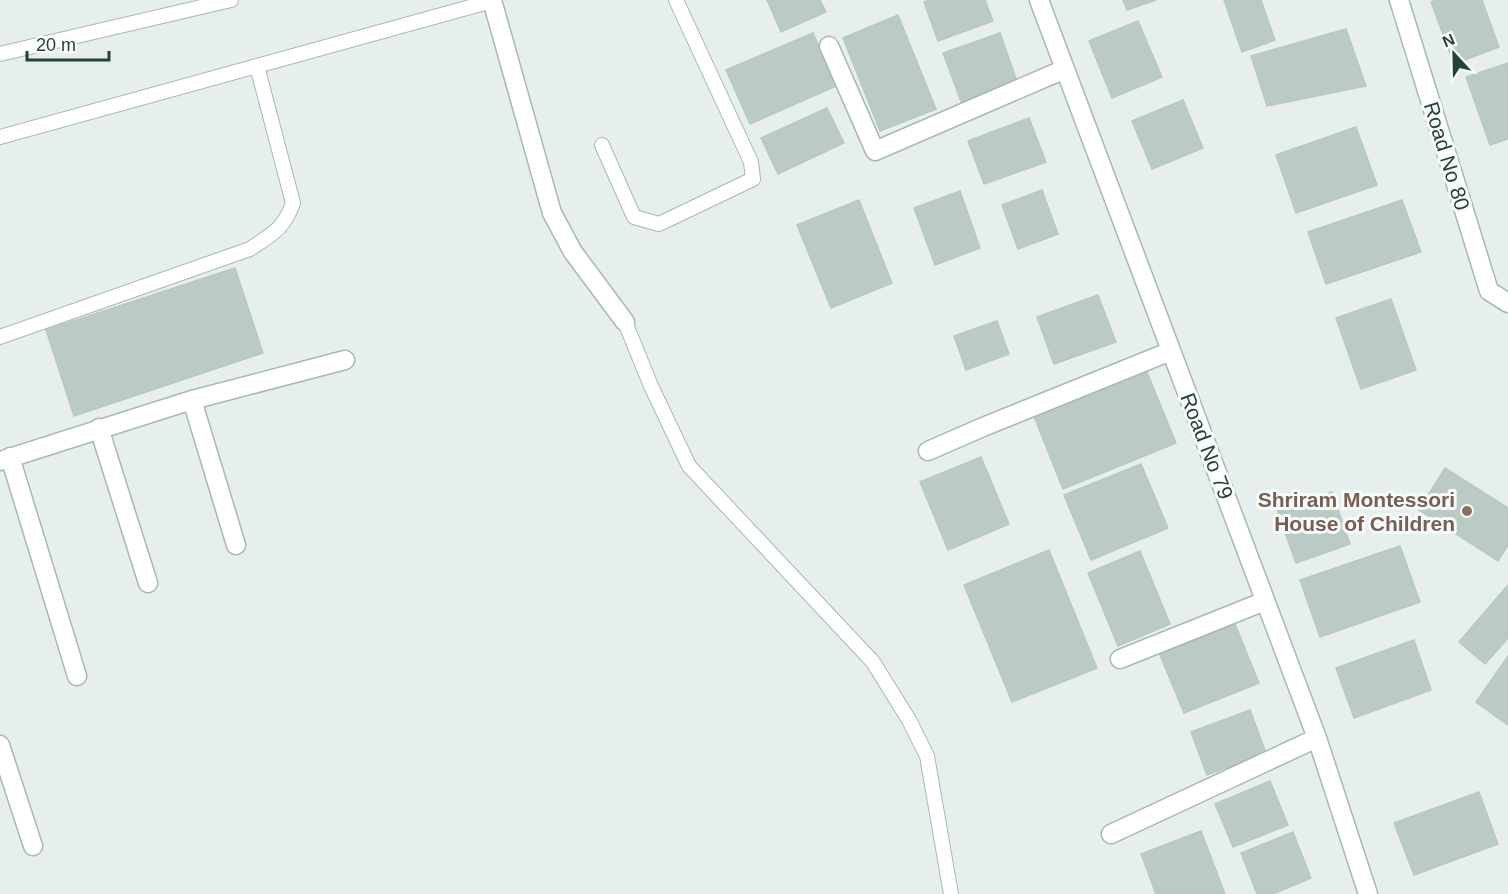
<svg xmlns="http://www.w3.org/2000/svg" width="1508" height="894" viewBox="0 0 1508 894" font-family="Arial,sans-serif">
	<style>
		.building { fill: #bbcac4; stroke: #b8c9c2; stroke-width: 1.5 }
		.lines { fill: none; stroke-linecap: round; stroke-linejoin: round }
		.lane-casing { stroke: #a8b8b2; stroke-width: 16 }
		.street-casing { stroke: #a8b8b2; stroke-width: 21 }
		.lane { stroke: #fff; stroke-width: 14 }
		.street { stroke: #fff; stroke-width: 18 }
		.education-dot { fill: #8d6e63; stroke: #f7fbf9; stroke-width: 2 }
		.labels { text-anchor: middle; dominant-baseline: central; stroke-width: 6; stroke-linejoin: round; paint-order: stroke }
		.street-label { font-size: 21px; fill: #24423a; stroke: #f7fbf9 }
		.education-label { font-size: 21px; font-weight: bold; fill: #785e54; stroke: #f7fbf9; text-anchor: end }
	</style>
	<rect width="100%" height="100%" fill="#e6efeb"/>
	<path class="building" d="M767,0H820L826,12L781,32Z
		M930,0H985L993,21L938,41L924,2Z
		M1123,0H1156L1127,10Z
		M1224,0H1261L1275,40L1242,52Z
		M1436,0H1482L1499,47L1454,64L1431,2Z
		M898,15L936,109L880,131L843,38Z
		M1138,21L1162,77L1112,98L1089,41Z
		M1346,29L1366,86L1267,106L1251,56Z
		M813,33L836,86L750,124L726,70Z
		M1000,33L1018,84L962,104L943,53Z
		M1508,63V139L1490,145L1466,77Z
		M1183,100L1203,148L1152,169L1132,121Z
		M827,108L844,143L778,174L761,138Z
		M1029,118L1046,162L984,184L968,141Z
		M1356,127L1377,185L1296,213L1276,155Z
		M1042,190L1058,234L1018,249L1002,205Z
		M960,191L980,248L935,265L914,208Z
		M859,200L892,283L831,308L797,225Z
		M1402,200L1421,252L1326,284L1308,232Z
		M235,268L263,353L74,416L46,330Z
		M1098,295L1116,342L1054,364L1037,317Z
		M1391,299L1416,370L1361,389L1336,318Z
		M997,321L1009,354L966,370L954,336Z
		M1145,367L1176,443L1063,489L1033,414Z
		M981,457L1009,524L948,550L920,482Z
		M1141,464L1168,528L1091,560L1064,495Z
		M1445,468L1508,508V545L1498,561L1419,510Z
		M1332,492L1350,544L1296,563L1277,510Z
		M1400,546L1420,602L1320,637L1300,580Z
		M1049,550L1097,668L1012,702L964,585Z
		M1140,551L1170,624L1118,646L1088,573Z
		M1508,585V638L1485,664L1459,642Z
		M1235,624L1259,683L1184,713L1160,655Z
		M1414,640L1431,690L1354,718L1336,668Z
		M1508,656V725L1476,702Z
		M1250,710L1266,753L1207,775L1191,732Z
		M1270,781L1288,825L1233,847L1215,804Z
		M1479,792L1498,844L1414,875L1394,823Z
		M1201,831L1225,894H1156L1141,854Z
		M1293,832L1311,878L1273,894H1257L1241,853Z"/>
	<g class="lines">
		<g class="lane-casing">
			<path id="lane" d="M0,54L231,0
				M0,137L492,1
				M602,145L634,217L659,224L753,179L751,162L676,0
				M625,322L651,386L689,466L873,662L909,720L927,756L951,894
				M0,337L250,249C272,234 284,229 293,203L257,66"/>
		</g>
		<g class="street-casing">
			<path id="street" d="M492,0L552,213L573,252L625,322
				M1039,0L1317,738L1368,894
				M1399,0L1489,291L1508,303
				M829,46L875,151L1065,69
				M192,400L236,545
				M99,428L148,583
				M928,451L983,427L1171,351
				M10,457L77,676
				M0,461L192,400L345,360
				M1120,659L1265,601
				M0,745L33,846
				M1111,834L1317,738"/>
		</g>
		<use href="#lane" class="lane"/>
		<use href="#street" class="street"/>
	</g>
	<circle class="education-dot" cx="1467" cy="511" r="6"/>
	<g class="labels">
		<g class="street-label">
			<text transform="translate(1447 156) rotate(73)">Road No 80</text>
			<text transform="translate(1207 446) rotate(69)">Road No 79</text>
		</g>
		<g class="education-label">
			<text x="1455" y="499">Shriram Montessori<tspan x="1455" dy="24">House of Children</tspan></text>
		</g>
	</g>
	<g transform="translate(1454 54) rotate(338)" stroke="#f7fbf9" stroke-width="4.5" paint-order="stroke">
	<path d="M0-4.5L10 22L0 15L-10 22Z" fill="#24423a"/>
	<text y="-9" font-size="16" font-weight="bold" text-anchor="middle" fill="#24423a">N</text>
	</g>
	<path d="M27 51v9h82v-9" fill="none" stroke="#24423a" stroke-width="3"/>
	<text x="36" y="51" font-size="18" fill="#24423a" stroke="#f7fbf9" stroke-width="4.5" paint-order="stroke">20 m</text>
</svg>
